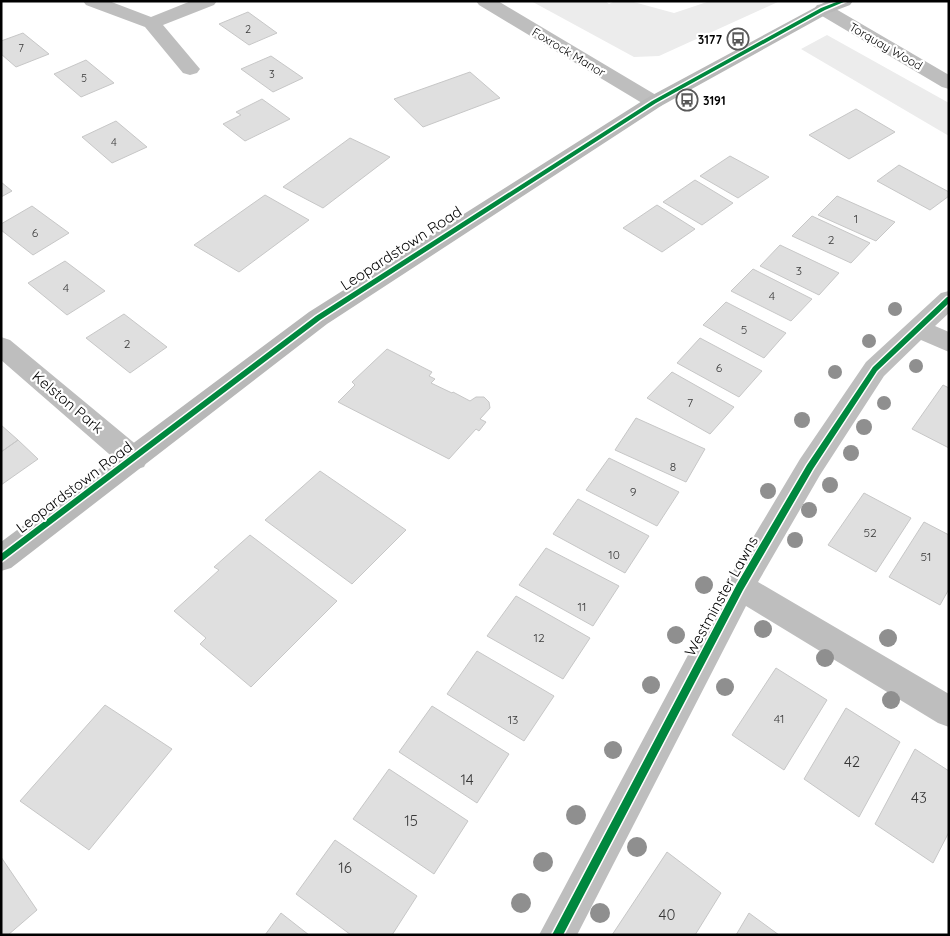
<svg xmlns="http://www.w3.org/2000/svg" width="950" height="936" viewBox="0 0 950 936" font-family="Quicksand,sans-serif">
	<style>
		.green { fill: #ececec }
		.building { fill: #dfdfdf; stroke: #c7c7c7 }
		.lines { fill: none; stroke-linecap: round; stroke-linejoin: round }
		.street { fill: #bebebe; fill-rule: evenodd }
		.secondary { fill: #b8b8b8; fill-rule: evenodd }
		.cycleway-casing { stroke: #fff; stroke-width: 3 }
		.cycleway { fill: #00873e; fill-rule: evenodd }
		.tree { fill: #8f8f8f }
		.labels { text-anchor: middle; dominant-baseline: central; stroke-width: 4.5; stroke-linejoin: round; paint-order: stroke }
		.far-number-label { font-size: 11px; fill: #383838 }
		.far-poi-label { font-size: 12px; font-weight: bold; fill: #000; stroke: #fff; text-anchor: end }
		.far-street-label { font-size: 12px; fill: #000; stroke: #fff }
		.number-label { font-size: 12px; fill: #383838 }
		.street-label { font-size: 15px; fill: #000; stroke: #fff }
		.near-number-label { font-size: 15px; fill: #383838 }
	</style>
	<rect width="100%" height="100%" fill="#fff"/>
	<path class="green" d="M531,1H605L609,4L615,1H630L674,13L710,1H780L659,56L634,57Z
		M827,35L949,103V136L801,49Z"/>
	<path class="building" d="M248,12L277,33L249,45L219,24Z
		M23,33L49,54L16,67L1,54V41Z
		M271,56L303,78L273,92L241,69Z
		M86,60L114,83L81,97L54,74Z
		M470,72L500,98L423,127L394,99Z
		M262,99L290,119L245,141L223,124L241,115L236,112Z
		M856,109L895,132L849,159L809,135Z
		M116,121L147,147L112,163L82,137Z
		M350,138L390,157L323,208L283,187Z
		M730,156L769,177L738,198L700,176Z
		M899,165L949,192V196L930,210L877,181Z
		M695,180L733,203L702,225L663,202Z
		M1,182L12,191L1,197Z
		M265,195L309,220L239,272L194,245Z
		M837,196L895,222L876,241L818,215Z
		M657,205L695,229L662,252L623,228Z
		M32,206L69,233L33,255L1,230V224Z
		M812,216L870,243L851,263L792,236Z
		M780,245L839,273L819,295L760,266Z
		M65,261L105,291L67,315L28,283Z
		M753,269L812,299L791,321L731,291Z
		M726,302L786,333L764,358L703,325Z
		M124,314L167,347L130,373L86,338Z
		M700,338L762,371L739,397L677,363Z
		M387,349L432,372L429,376L435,379L431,383L452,393L453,392L470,401L476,397H484L489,402L490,408L480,419L486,422L479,431L476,429L449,459L338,402L355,385L352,382Z
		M672,372L734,407L710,434L647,398Z
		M943,385L949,388V448L912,429Z
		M636,418L705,449L686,482L615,450Z
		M1,425L18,440L1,452Z
		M18,440L38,459L1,485V452Z
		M609,458L679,492L657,526L586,490Z
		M320,471L406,530L352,584L265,520Z
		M864,493L911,518L876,572L828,545Z
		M578,499L649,536L625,573L553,534Z
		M924,522L949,535V589L940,605L889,577Z
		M250,535L337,601L251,687L200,644L206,638L174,611L219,570L214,567Z
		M546,548L619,586L593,626L519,585Z
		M516,596L590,638L563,679L487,636Z
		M477,651L554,696L524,741L447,694Z
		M776,668L827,700L784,770L732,735Z
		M105,705L172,749L89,850L20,801Z
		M432,706L509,754L477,803L399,752Z
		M846,708L900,742L859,817L804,779Z
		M915,749L949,771V832L933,863L875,824Z
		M389,769L468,821L434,874L353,819Z
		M335,840L417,896L392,935H351L296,894Z
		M667,852L721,893L695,935H612Z
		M1,857L37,910L8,935H1Z
		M281,913L309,935H265Z
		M749,913L779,935H736Z"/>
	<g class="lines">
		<path class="street" d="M83,1H109L151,17L191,1H217L214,5L163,25L200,69L197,73L190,75L183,73L145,27L86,5Z
			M476,1H498L661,98L664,102L661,106L654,108L647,106L479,5Z
			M823,4L829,5L949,75V89L942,87L817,13L814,9L817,5Z
			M949,291V313L935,326L949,332V352L921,340L884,376L820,475L758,582L949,694V727L938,723L746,606L577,935H539L729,578L800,459L866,362L941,293Z
			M1,337L10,340L144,451L148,459L144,467L134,470L124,467L1,360Z"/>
		<path class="secondary" d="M827,1H853L850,5L829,13L661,106L327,324L11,568L1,571V542L309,312L647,98Z"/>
		<g class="cycleway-casing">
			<path id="cycleway" d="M839,1H846L825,10L656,103L320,320L1,562V554L316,316L652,101L821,8Z
				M947,297H949V303L877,371L813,469L743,590L563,935H552L737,584L807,465L873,367Z"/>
		</g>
		<use href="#cycleway" class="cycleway"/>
	</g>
	<g class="tree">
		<circle cx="895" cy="309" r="7"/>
		<circle cx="869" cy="341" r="7"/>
		<circle cx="916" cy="366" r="7"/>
		<circle cx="835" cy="372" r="7"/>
		<circle cx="884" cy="403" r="7"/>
		<circle cx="802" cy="420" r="8"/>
		<circle cx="864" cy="427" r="8"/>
		<circle cx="851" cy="453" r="8"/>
		<circle cx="830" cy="485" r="8"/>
		<circle cx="768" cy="491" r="8"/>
		<circle cx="809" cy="510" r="8"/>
		<circle cx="795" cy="540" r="8"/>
		<circle cx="704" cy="585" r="9"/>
		<circle cx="763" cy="629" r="9"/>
		<circle cx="676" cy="635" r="9"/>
		<circle cx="888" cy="638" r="9"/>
		<circle cx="825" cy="658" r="9"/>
		<circle cx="651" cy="685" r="9"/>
		<circle cx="725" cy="687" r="9"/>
		<circle cx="891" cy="700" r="9"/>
		<circle cx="613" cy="750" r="9"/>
		<circle cx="576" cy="815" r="10"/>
		<circle cx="637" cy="847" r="10"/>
		<circle cx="543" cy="862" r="10"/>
		<circle cx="521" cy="903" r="10"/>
		<circle cx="600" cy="913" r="10"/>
	</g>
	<defs>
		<g id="bus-ring" transform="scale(1.125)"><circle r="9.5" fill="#fff" stroke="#595959" stroke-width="1.5"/><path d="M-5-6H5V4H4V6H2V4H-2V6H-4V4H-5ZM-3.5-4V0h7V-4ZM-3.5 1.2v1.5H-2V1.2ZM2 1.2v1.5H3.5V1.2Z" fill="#595959"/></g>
	</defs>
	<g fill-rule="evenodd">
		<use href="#bus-ring" x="738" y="39"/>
		<use href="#bus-ring" x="687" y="100"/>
	</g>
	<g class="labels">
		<g class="far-number-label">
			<text x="248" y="29">2</text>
			<text x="21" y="48">7</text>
			<text x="272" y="74">3</text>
			<text x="84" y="78">5</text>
			<text x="114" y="142">4</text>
		</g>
		<g class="far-poi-label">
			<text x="722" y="39">3177</text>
			<text x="703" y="100" text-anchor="start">3191</text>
		</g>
		<g class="far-street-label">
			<text transform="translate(886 46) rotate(30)">Torquay Wood</text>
			<text transform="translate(569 52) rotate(31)">Foxrock Manor</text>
		</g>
		<g class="number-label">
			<text x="856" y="218">1</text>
			<text x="35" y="232">6</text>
			<text x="831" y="239">2</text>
			<text x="799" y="270">3</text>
			<text x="66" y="287">4</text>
			<text x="772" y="295">4</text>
			<text x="744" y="329">5</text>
			<text x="127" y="343">2</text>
			<text x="719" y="367">6</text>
			<text x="690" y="402">7</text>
			<text x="673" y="466">8</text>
			<text x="633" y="491">9</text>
			<text x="870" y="532">52</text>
			<text x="614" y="554">10</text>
			<text x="926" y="556">51</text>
			<text x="582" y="606">11</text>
			<text x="539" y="637">12</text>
			<text x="779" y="718">41</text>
			<text x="513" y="719">13</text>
		</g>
		<g class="street-label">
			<text transform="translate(401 248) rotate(-33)">Leopardstown Road</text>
			<text transform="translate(68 402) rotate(40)">Kelston Park</text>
			<text transform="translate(74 487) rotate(-37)">Leopardstown Road</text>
			<text transform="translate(721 596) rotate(-61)">Westminster Lawns</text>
		</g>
		<g class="near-number-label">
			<text x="852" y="761">42</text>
			<text x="467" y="779">14</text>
			<text x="919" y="797">43</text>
			<text x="411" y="820">15</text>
			<text x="345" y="867">16</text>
			<text x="667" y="914">40</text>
		</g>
	</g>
	<rect width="950" height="936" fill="none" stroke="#000000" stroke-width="5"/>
</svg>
